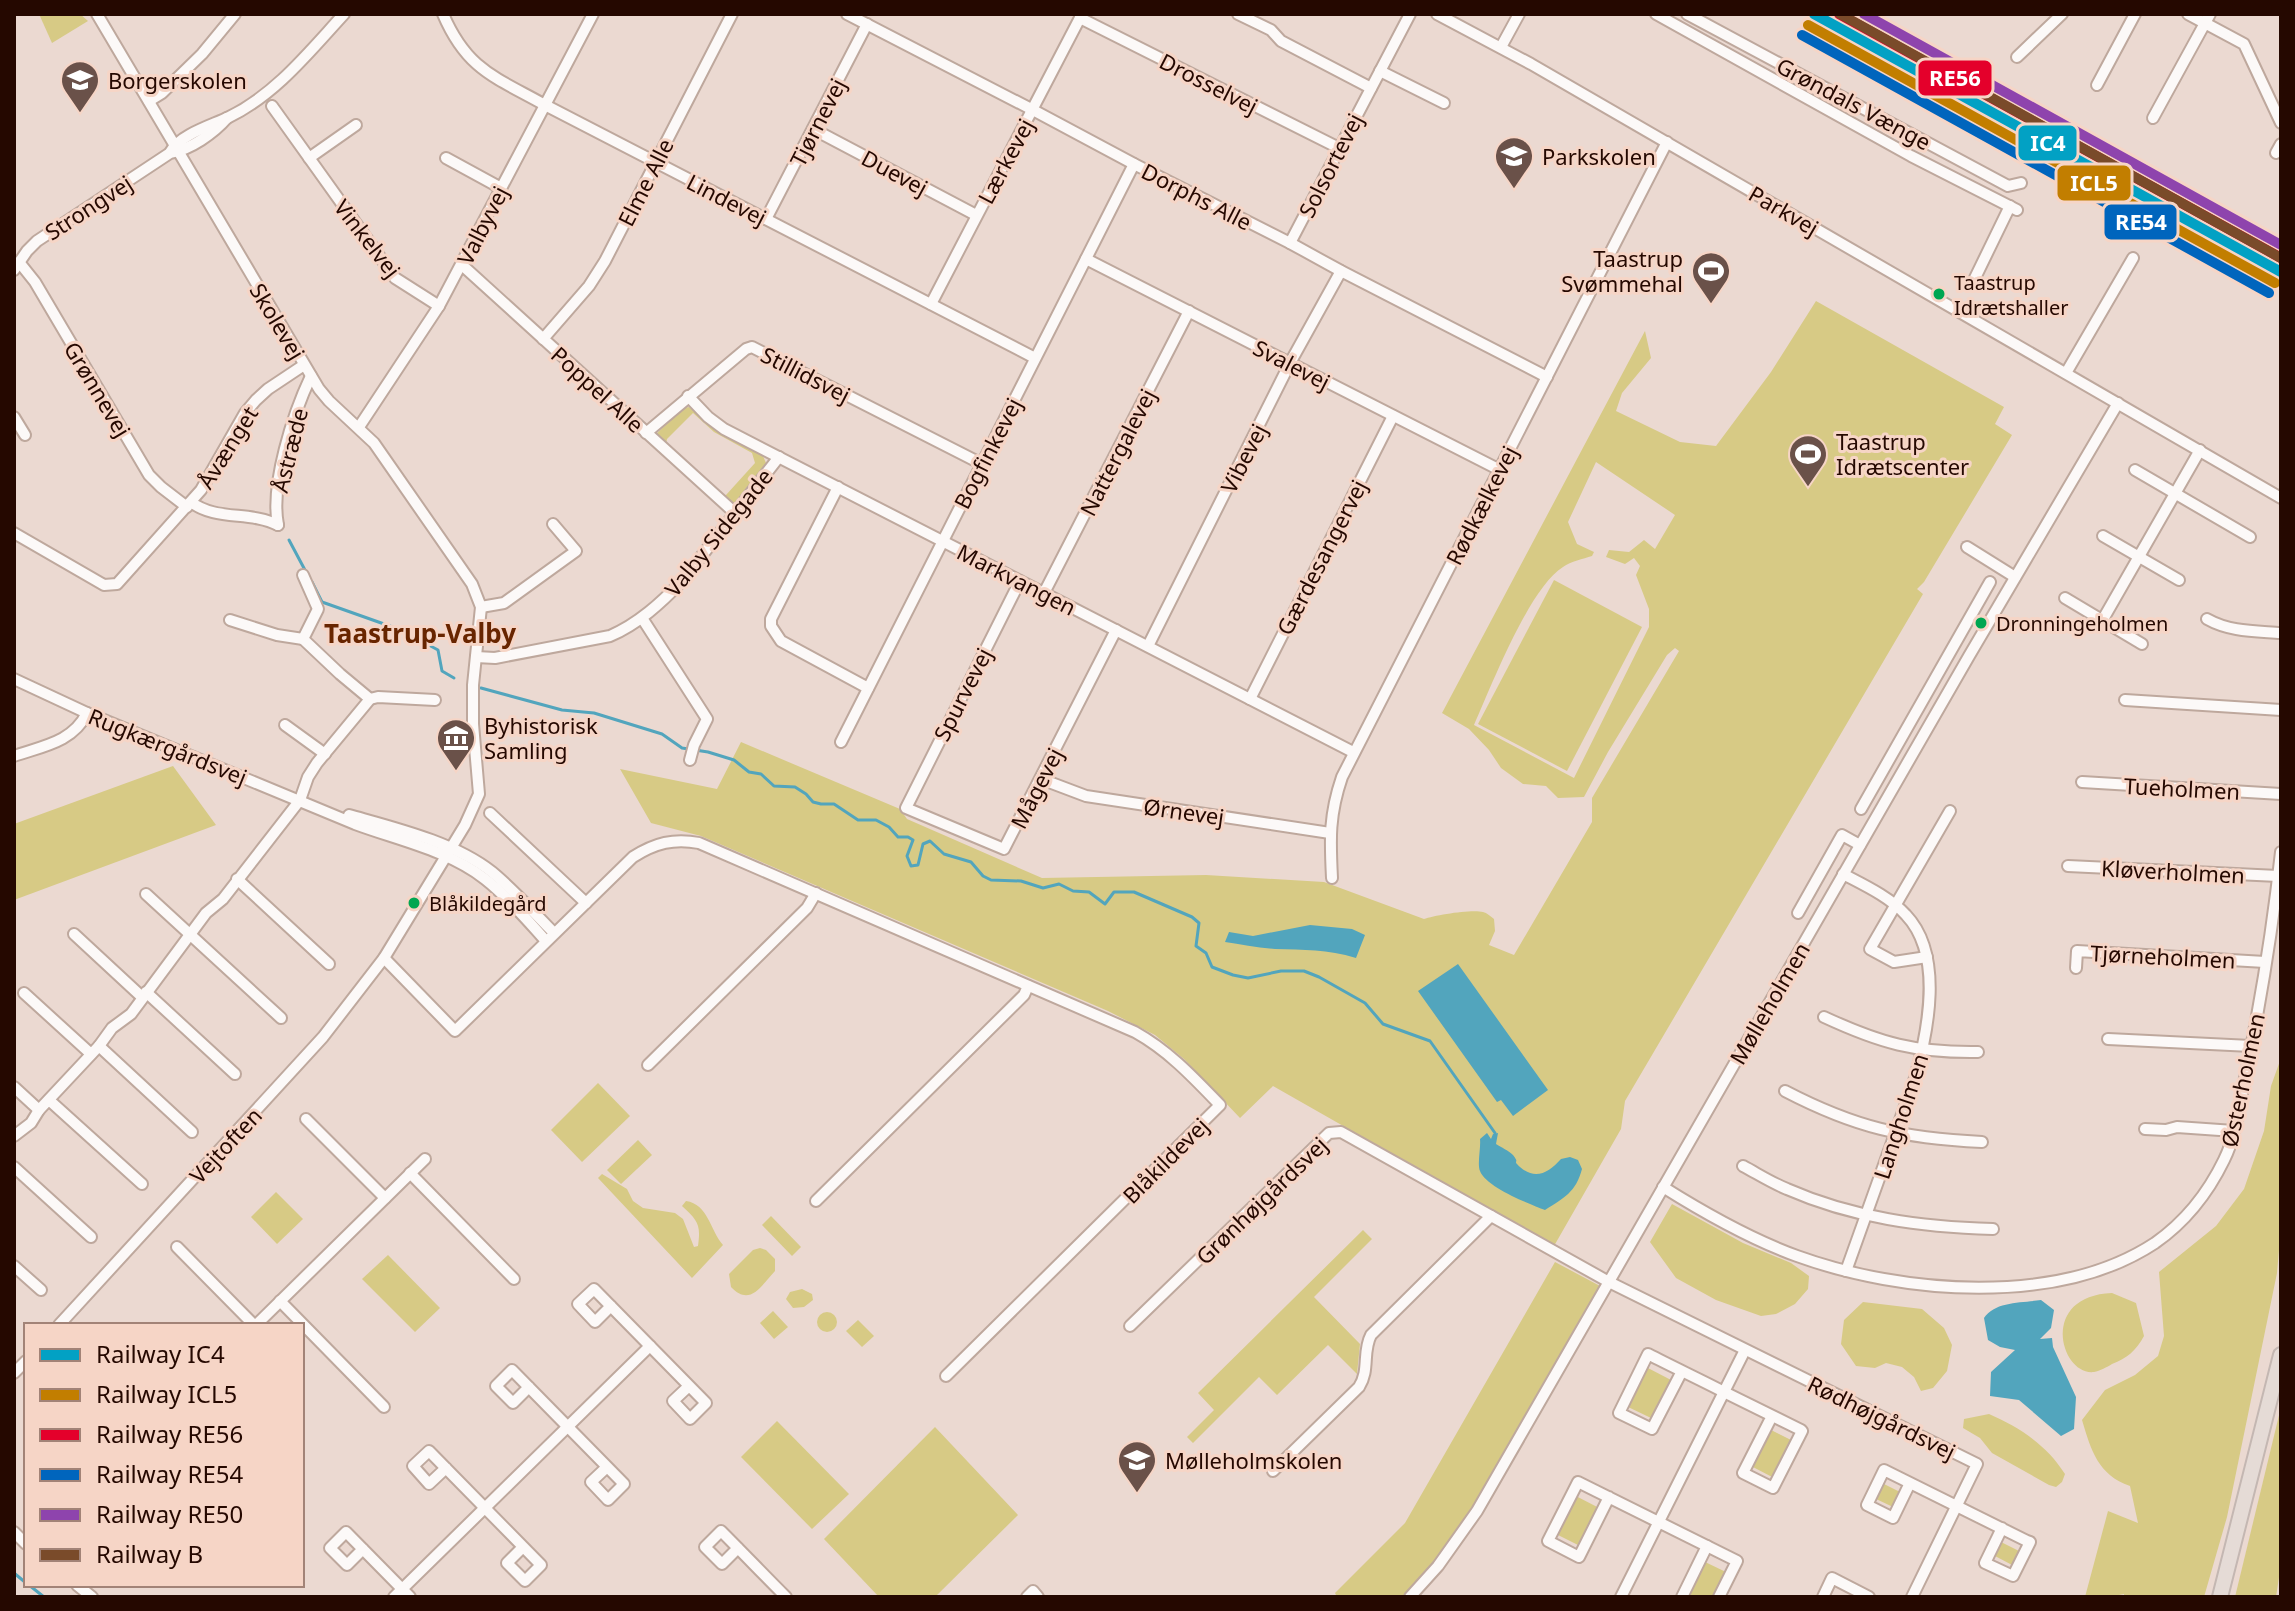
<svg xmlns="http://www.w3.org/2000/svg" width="2295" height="1611" viewBox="0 0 2295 1611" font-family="'Noto Sans',sans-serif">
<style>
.green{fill:#d7ca85;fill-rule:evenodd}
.water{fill:#52a5bd}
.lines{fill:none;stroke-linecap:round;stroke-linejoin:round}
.stream{stroke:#52a5bd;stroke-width:3}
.minor-casing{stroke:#bea89d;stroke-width:14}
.highway-casing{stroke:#c4b7b2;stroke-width:18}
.minor{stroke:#fcf9f8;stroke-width:10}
.highway{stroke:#e5dbd6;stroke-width:14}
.rail-1-casing{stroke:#f6d5c6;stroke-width:16}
.rail-2-casing{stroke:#f6d5c6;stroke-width:16}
.rail-3-casing{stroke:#f6d5c6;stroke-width:16}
.rail-4-casing{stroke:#f6d5c6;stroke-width:16}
.rail-5-casing{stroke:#f6d5c6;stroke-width:16}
.rail-6-casing{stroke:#f6d5c6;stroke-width:16}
.rail-1{stroke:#02a1c4;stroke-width:10}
.rail-2{stroke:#c27e00;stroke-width:10}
.rail-3{stroke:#e4002b;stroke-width:10}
.rail-4{stroke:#0065bd;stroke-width:10}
.rail-5{stroke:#8e44ad;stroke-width:10}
.rail-6{stroke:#7a4b2a;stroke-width:10}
.bus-dot{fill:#00a651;stroke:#f6d5c6;stroke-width:3}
.labels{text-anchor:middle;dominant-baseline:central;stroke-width:6;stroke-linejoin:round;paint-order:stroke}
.bus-label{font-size:20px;fill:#250800;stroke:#f6d5c6;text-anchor:start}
.poi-label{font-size:22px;fill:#250800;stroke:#f6d5c6;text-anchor:start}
.street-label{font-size:22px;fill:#250800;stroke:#f6d5c6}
.quarter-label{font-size:26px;font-weight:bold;fill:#682500;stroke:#f6d5c6}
.line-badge{stroke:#f6d5c6;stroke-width:3}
.badge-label{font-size:22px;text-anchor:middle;font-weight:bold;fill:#fff}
</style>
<rect width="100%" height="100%" fill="#ebd9d1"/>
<g class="green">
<path d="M39,14H80L88,21L52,43Z"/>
<path d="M1816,301L2004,407L1995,424L2012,435L1924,582L1917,589L1923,594L1625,1101L1621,1129L1554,1246L1273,1086L1240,1118L1184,1059L1155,1035L1108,1011L701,836L651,823L620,769L717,789L741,742L900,809L907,819L1042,878L1206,875L1324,882L1424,919C1435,915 1472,909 1483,912C1487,913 1490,916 1494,919L1495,931L1489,945L1514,955L1592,822V798L1679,651L1675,648L1667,655L1608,752L1584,797L1558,798L1546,786L1523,784L1501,768L1489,750L1469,729L1442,713L1645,331L1651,358L1622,393L1616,411L1680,442L1716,446L1771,372ZM1596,462L1675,515L1655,549L1644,540L1629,552L1609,550L1606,557L1625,564L1634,558L1640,566L1636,575L1649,609V627L1574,778L1474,725C1491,687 1529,588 1563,567C1571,561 1583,559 1592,556L1594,552L1577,544L1568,522Z"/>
<path d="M689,407L718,431L763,456L766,463L732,506L719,493L721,492L723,496L726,495L755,463L752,453L714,432L693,413L667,439L666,444L655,435L684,408Z"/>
<path d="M1554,580L1642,627L1567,771L1478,724Z"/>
<path d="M173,766L216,825L14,900V824Z"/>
<path d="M2281,1058V1227L2277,1273L2227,1517L2204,1597H2124V1594L2109,1597H2085L2108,1511L2138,1523L2130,1486C2098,1475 2091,1450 2082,1420L2105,1390L2135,1375L2158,1356L2164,1336L2159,1272L2216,1226L2244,1189L2264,1131L2271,1086Z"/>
<path d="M598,1083L630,1116L582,1162L551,1130Z"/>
<path d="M638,1140L652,1155L621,1184L607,1170Z"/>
<path d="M602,1174L627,1189L633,1201L643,1208L675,1213L683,1219L694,1247L698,1246C701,1224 698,1221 682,1206L686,1201C708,1204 710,1230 723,1245L692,1278L598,1178Z"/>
<path d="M276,1192L303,1219L277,1244L251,1217Z"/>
<path d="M1672,1204L1743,1243L1791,1263L1809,1276L1808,1289L1795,1304L1776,1314L1761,1316L1716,1300L1676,1278L1650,1242Z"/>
<path d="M771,1216L801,1247L792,1256L762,1225Z"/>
<path d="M1363,1230L1372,1239L1314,1297L1360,1344L1357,1374L1328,1345L1277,1395L1259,1377L1193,1443L1187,1437L1214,1410L1198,1393Z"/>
<path d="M760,1248L766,1250L775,1259V1271C761,1286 750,1307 731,1287L729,1274L753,1250Z"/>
<path d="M388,1255L440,1308L415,1332L362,1279Z"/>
<path d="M1555,1262L1600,1286L1474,1506L1447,1548L1404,1597H1337L1335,1593L1405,1523Z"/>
<path d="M802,1289L812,1294L813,1300L804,1307L793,1308L786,1299L790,1292Z"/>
<path d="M2112,1293L2136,1303L2144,1336C2136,1351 2127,1358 2112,1364C2107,1367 2100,1371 2094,1372C2061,1376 2038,1296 2112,1293Z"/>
<path d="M1863,1302L1922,1309L1944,1328L1952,1345L1947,1371L1933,1388L1921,1391L1914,1377L1902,1367L1886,1363L1875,1368L1856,1366L1841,1344L1844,1320Z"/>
<path d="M773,1311L788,1327L774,1339L760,1323Z"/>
<circle cx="827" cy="1322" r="10"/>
<path d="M858,1320L874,1336L862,1347L846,1331Z"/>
<path d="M1646,1367L1671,1380L1651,1418L1626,1406Z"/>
<path d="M2281,1407V1564L2276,1597H2235Z"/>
<path d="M1989,1414C2019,1427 2047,1445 2065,1474L2062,1482L2056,1487L2049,1485L1992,1453L1980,1438L1963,1428L1964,1419Z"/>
<path d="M777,1421L849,1494L812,1529L741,1457Z"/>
<path d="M935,1427L1018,1515L935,1597H879L824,1539Z"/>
<path d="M1769,1429L1793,1441L1774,1478L1751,1466Z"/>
<path d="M1882,1483L1900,1492L1893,1507L1874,1498Z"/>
<path d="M1572,1494L1603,1510L1584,1548L1552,1532Z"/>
<path d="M2001,1542L2021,1552L2014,1566L1995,1556Z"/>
<path d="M1703,1561L1728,1573L1716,1597H1688L1686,1596Z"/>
</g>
<g class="water">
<path d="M1310,925L1352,929L1365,935L1356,958C1327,949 1304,950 1275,949C1258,948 1241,944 1225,942L1229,932L1253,936Z"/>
<path d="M1458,964L1548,1090L1513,1116L1501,1100L1497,1102L1418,991Z"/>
<path d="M1487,1133L1491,1139L1493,1134L1498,1133L1496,1144C1501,1147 1509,1151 1513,1155C1521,1165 1511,1159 1520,1167C1536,1181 1549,1172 1561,1159L1570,1157L1578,1160L1582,1169C1576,1192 1564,1198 1545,1210C1529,1204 1486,1187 1480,1171C1477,1164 1481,1148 1480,1139Z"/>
<path d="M2041,1300L2054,1310L2051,1328L2040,1339L2052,1338L2053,1347L2076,1397L2074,1429L2061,1436L2019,1400L1990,1396L1991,1372L2015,1350L2000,1347L1988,1340L1984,1318C1995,1301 2022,1303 2041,1300Z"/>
</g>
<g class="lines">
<g class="stream">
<path d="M289,540L306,572"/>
<path d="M312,582L322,602L401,630L438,650L442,671L454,678"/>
<path d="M481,688L562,710L594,713L662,734L682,748L708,752L734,760L749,772L761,774L774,786L795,787L806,794L813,802L821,804H834L858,820H876L889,827L898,837H908L913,840L907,856L911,866L918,865L923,844L930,841L944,854L971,862L983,876L991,880L1021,881L1043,888L1059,884L1073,891L1089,892L1105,904L1114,892H1134L1192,917L1199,923L1196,946L1206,953L1212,967L1233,975L1248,978L1281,971H1304L1319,977L1365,1003L1383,1024L1430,1041L1495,1133"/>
<path d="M14,1573L26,1583"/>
<path d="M29,1585L44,1597"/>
</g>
<g class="minor-casing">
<g id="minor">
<path d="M443,14C467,70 495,77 545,105L1035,358"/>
<path d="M847,14L1033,110L1134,164L1290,243L1341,271L1547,377"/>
<path d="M1238,14L1271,30L1281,41L1371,88"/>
<path d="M1437,14L1531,64L2281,498"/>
<path d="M1656,14L1911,156L2017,210"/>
<path d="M1687,14L2008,186L2021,183"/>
<path d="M2188,14L2244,44L2281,123"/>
<path d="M1080,18L1339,148"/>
<path d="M1501,47L1519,14"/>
<path d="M2017,57L2062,14"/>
<path d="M1380,71L1444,103"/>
<path d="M2097,85L2135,14"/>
<path d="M149,101L162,93L202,54L235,14"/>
<path d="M272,106L395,278L439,306"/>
<path d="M2153,118L2210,14"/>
<path d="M813,129L976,215"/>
<path d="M171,151C181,134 213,125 229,117C276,94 309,52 344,14"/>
<path d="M2276,153L2281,144"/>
<path d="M309,158L356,125"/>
<path d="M446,158L501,188"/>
<path d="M766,219L867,24"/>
<path d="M1290,243L1410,14"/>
<path d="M1086,259L1498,469"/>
<path d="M19,262L35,282L149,475L161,487L187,507"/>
<path d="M462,265L735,513"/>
<path d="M14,270L27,251L37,241L170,153C190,150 214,133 227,118"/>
<path d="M1975,278L2010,206"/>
<path d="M931,304L1082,14"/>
<path d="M543,339L589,286L605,261L732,14"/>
<path d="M2066,373L2133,258"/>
<path d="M688,396L708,417L724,429L1353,752"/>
<path d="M14,417L25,435"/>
<path d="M359,427L439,306L593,14"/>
<path d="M646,433L746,349L752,347L982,464"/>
<path d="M2135,470L2250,537"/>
<path d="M838,487L771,619V626L781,641L868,688"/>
<path d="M191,502C215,521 251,511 278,525"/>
<path d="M278,525C270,484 293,414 311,376"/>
<path d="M14,533L104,585L117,584L201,490L245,413L256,400L268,389L304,365"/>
<path d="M2103,536L2179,580"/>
<path d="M1967,547L2015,577"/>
<path d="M303,575L318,609L303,639L340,674L370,699"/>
<path d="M1020,581L906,808L1004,849L1116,630"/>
<path d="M1044,593L1189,311"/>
<path d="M2065,598L2142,644"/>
<path d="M481,607L504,603L576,551L553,524"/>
<path d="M642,618L707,719L694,745L690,760"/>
<path d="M2207,619C2230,632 2255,631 2281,633"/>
<path d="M230,620L277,635L303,639"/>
<path d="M2102,621L2200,450"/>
<path d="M1148,646L1290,363L1341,271"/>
<path d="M476,657L495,658L610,636C638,624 661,603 682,581L779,457"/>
<path d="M14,679L87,713L355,824C398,840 448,850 485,879C507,896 527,920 546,941"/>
<path d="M1250,699L1393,416"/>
<path d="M2125,700L2281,710"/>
<path d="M285,725L325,754"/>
<path d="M841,742L1134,164"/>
<path d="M14,756C43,746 73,742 87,713"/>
<path d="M1041,779L1086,796L1330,833"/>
<path d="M2082,782L2281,794"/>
<path d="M1861,809L1990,582"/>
<path d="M490,813L586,903"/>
<path d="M349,815C395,828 454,842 492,872C514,890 534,913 554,933"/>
<path d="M2068,866L2278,876"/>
<path d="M1843,874C1864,885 1890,897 1906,915C1944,955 1928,1031 1915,1078L1846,1271"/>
<path d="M1332,878C1330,839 1329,815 1342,777L1667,142"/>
<path d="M237,879L329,964"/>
<path d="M146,894L281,1018"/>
<path d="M1798,913L1842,835L1860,845"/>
<path d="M74,934L142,997"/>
<path d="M1927,957L1894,962L1870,949L1950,811"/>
<path d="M384,958L455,1031L633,857C655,843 674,838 699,843L1135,1032C1169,1051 1193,1077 1220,1105L946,1376"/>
<path d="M2076,968L2077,951L2265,962"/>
<path d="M146,992L235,1074"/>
<path d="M24,993L91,1054"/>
<path d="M1824,1017C1880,1043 1915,1053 1978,1052"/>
<path d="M2108,1039L2251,1046"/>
<path d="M99,1046L192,1132"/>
<path d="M648,1065L807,908L816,893"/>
<path d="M14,1087L39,1110"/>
<path d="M1785,1091C1856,1128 1903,1138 1982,1142"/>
<path d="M49,1100L142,1184"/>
<path d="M306,1119L385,1198"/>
<path d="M2145,1129L2166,1130L2177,1127L2234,1131"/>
<path d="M14,1136L31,1123L39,1110L99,1046L112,1028L131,1014L206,913L223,899L300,800L308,777L317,763L370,699L378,697L435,700"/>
<path d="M1743,1166C1758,1174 1772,1183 1787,1189C1853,1218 1922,1227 1993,1229"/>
<path d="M14,1167L91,1237"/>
<path d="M410,1173L514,1279"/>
<path d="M1663,1187C1706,1214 1750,1239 1797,1256C1902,1294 2058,1307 2155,1243C2185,1222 2208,1193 2224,1160C2237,1134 2240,1101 2246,1073C2261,1000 2273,925 2281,852"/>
<path d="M816,1201L1024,995L1028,986"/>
<path d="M177,1247L254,1325"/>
<path d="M14,1266L41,1290"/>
<path d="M280,1301L384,1407"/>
<path d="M611,1306L595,1322L578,1304L594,1289L706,1403L690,1419L673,1401L689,1386"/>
<path d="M59,1325L323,1037L384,958L465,825L479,794L473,724V685L481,607L472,584L374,443L329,401L319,389L97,14"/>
<path d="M256,1325L425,1159"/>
<path d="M1130,1326L1329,1133L1341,1132L1609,1282L1977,1464L1912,1597"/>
<path d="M1682,1371L1652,1429L1619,1413L1648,1354C1673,1367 1699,1379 1724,1392L1801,1430L1802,1431L1773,1488L1743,1473L1772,1416"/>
<path d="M14,1373L26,1361"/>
<path d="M529,1387L513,1403L496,1386L512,1370L624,1484L608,1500L591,1482L607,1467"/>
<path d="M446,1468L429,1484L413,1466L429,1451L541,1565L525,1581L507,1563L523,1547"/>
<path d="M1273,1471L1359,1387C1370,1370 1362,1352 1371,1335L1491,1216"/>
<path d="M1910,1483L1893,1518L1867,1505L1884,1470C1932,1494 1979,1517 2027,1541L2030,1542L2013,1576L1985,1563L2002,1528"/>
<path d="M1609,1497L1579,1557L1548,1541L1578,1482L1737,1561L1719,1597"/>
<path d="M14,1532L26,1544"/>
<path d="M738,1548L722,1564L705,1547L721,1531C743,1553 764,1575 786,1597"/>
<path d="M363,1549L347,1565L330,1548L346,1532L410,1597"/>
<path d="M77,1585L92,1597"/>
<path d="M394,1597L650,1346"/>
<path d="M1027,1597L1033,1591L1038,1597"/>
<path d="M1410,1597L1438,1566L1477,1511L1969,656L2118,403"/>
<path d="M1621,1597L1745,1350"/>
<path d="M1682,1597L1707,1546"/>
<path d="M1823,1597L1832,1578L1869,1597"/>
</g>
</g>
<g class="highway-casing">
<path id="highway" d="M2220,1597L2281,1355"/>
</g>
<use href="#minor" class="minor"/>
<use href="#highway" class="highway"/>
<g class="rail-1-casing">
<path id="rail-1" d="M1814,14L2281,272"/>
</g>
<g class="rail-2-casing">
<path id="rail-2" d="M1808,25L2275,283"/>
</g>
<g class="rail-3-casing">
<path id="rail-3" d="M1839,14L2281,258"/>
</g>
<g class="rail-4-casing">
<path id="rail-4" d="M1802,35L2269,293"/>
</g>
<g class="rail-5-casing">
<path id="rail-5" d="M1864,14L2281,245"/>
</g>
<g class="rail-6-casing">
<path id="rail-6" d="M1840,14L2281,258"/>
</g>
<use href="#rail-1" class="rail-1"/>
<use href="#rail-2" class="rail-2"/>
<use href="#rail-3" class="rail-3"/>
<use href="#rail-4" class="rail-4"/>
<use href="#rail-5" class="rail-5"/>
<use href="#rail-6" class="rail-6"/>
</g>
<defs>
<g id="school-pin" transform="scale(2)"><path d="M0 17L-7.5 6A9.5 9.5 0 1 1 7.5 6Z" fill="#6a5149" stroke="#f6d5c6"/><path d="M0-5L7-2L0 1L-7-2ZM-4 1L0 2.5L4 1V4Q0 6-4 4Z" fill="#fff"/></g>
<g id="stadium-pin" transform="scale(2)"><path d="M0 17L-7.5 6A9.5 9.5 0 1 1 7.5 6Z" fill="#6a5149" stroke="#f6d5c6"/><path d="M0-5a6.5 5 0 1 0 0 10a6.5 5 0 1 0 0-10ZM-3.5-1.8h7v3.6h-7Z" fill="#fff"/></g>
<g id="museum-pin" transform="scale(2)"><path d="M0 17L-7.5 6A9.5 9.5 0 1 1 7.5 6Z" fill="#6a5149" stroke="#f6d5c6"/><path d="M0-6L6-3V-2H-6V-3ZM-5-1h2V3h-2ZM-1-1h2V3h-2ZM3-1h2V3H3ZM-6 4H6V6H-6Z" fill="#fff"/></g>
</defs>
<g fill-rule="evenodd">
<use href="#school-pin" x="80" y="80"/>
<use href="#school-pin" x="1514" y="156"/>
<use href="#stadium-pin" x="1711" y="271"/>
<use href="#stadium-pin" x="1808" y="454"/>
<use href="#museum-pin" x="456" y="738"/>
<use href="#school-pin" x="1137" y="1460"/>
</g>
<g class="bus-dot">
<circle cx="1939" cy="294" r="7"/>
<circle cx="1981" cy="623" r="7"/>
<circle cx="414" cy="903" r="7"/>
</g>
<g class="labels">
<g class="bus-label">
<text x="1954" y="282">Taastrup<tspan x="1954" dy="25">Idrætshaller</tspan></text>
<text x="1996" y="623">Dronningeholmen</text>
<text x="429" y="903">Blåkildegård</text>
</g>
<g class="poi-label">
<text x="108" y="80">Borgerskolen</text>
<text x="1542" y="156">Parkskolen</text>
<text x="1683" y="258" text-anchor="end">Taastrup<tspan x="1683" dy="25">Svømmehal</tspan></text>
<text x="1836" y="441">Taastrup<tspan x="1836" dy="25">Idrætscenter</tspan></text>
<text x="484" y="725">Byhistorisk<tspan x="484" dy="25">Samling</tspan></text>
<text x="1165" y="1460">Mølleholmskolen</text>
</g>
<g class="street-label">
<text transform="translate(1209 83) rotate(27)">Drosselvej</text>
<text transform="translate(1854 103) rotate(28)">Grøndals Vænge</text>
<text transform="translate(817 122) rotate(-63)">Tjørnevej</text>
<text transform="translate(1005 161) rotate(-62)">Lærkevej</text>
<text transform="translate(1330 165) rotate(-63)">Solsortevej</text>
<text transform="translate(895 172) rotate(28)">Duevej</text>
<text transform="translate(645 182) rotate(-63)">Elme Alle</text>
<text transform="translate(1197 196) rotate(27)">Dorphs Alle</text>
<text transform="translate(727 199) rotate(27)">Lindevej</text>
<text transform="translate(88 207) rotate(-33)">Strongvej</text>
<text transform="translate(1784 210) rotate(30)">Parkvej</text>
<text transform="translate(482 225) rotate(-63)">Valbyvej</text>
<text transform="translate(368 238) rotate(52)">Vinkelvej</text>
<text transform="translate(278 321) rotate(59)">Skolevej</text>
<text transform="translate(1292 364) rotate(27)">Svalevej</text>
<text transform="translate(806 374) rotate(27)">Stillidsvej</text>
<text transform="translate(98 389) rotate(59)">Grønnevej</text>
<text transform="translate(598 389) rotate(42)">Poppel Alle</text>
<text transform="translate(227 447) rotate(-58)">Åvænget</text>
<text transform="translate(289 450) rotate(-76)">Åstræde</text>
<text transform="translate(1117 452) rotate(-63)">Nattergalevej</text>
<text transform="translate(987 453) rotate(-63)">Bogfinkevej</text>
<text transform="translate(1243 458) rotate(-63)">Vibevej</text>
<text transform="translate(1481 505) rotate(-63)">Rødkælkevej</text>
<text transform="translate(718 532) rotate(-51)">Valby Sidegade</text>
<text transform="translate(1321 557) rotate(-63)">Gærdesangervej</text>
<text transform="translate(1017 579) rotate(27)">Markvangen</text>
<text transform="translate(962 694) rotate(-63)">Spurvevej</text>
<text transform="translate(168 746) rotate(22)">Rugkærgårdsvej</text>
<text transform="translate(1036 788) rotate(-63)">Mågevej</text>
<text transform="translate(2182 788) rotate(3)">Tueholmen</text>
<text transform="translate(1184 811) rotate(8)">Ørnevej</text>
<text transform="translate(2173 871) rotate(3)">Kløverholmen</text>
<text transform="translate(2163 956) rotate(3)">Tjørneholmen</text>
<text transform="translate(1769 1003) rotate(-60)">Mølleholmen</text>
<text transform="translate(2242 1080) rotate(-78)">Østerholmen</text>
<text transform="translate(1900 1116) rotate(-72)">Langholmen</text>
<text transform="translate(225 1145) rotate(-47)">Vejtoften</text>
<text transform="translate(1165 1160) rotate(-45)">Blåkildevej</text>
<text transform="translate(1261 1200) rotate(-44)">Grønhøjgårdsvej</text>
<text transform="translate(1882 1417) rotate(26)">Rødhøjgårdsvej</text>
</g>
<g class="quarter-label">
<text x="420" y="633">Taastrup-Valby</text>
</g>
</g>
<g class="line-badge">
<rect x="1917" y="59" width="76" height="38" rx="8" fill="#e4002b"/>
<rect x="2017" y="124" width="61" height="38" rx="8" fill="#02a1c4"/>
<rect x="2056" y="164" width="76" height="38" rx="8" fill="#c27e00"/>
<rect x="2103" y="203" width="75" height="38" rx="8" fill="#0065bd"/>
</g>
<g class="badge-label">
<text x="1955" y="86">RE56</text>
<text x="2048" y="151">IC4</text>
<text x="2094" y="191">ICL5</text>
<text x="2141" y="230">RE54</text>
</g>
<rect width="2295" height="1611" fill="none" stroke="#250800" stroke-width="32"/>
<rect x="24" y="1323" width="280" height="264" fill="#f6d5c6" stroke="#a28377" stroke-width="2"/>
<rect x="40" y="1349" width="40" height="12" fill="#02a1c4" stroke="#a28377" stroke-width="2"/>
<text x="96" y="1363" font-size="24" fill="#250800">Railway IC4</text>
<rect x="40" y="1389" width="40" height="12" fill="#c27e00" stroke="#a28377" stroke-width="2"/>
<text x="96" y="1403" font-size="24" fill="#250800">Railway ICL5</text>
<rect x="40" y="1429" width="40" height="12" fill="#e4002b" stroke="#a28377" stroke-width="2"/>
<text x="96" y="1443" font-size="24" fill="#250800">Railway RE56</text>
<rect x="40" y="1469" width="40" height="12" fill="#0065bd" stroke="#a28377" stroke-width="2"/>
<text x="96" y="1483" font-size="24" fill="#250800">Railway RE54</text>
<rect x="40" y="1509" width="40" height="12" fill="#8e44ad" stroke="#a28377" stroke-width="2"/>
<text x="96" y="1523" font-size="24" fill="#250800">Railway RE50</text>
<rect x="40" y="1549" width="40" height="12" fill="#7a4b2a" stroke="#a28377" stroke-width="2"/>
<text x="96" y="1563" font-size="24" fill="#250800">Railway B</text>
</svg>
